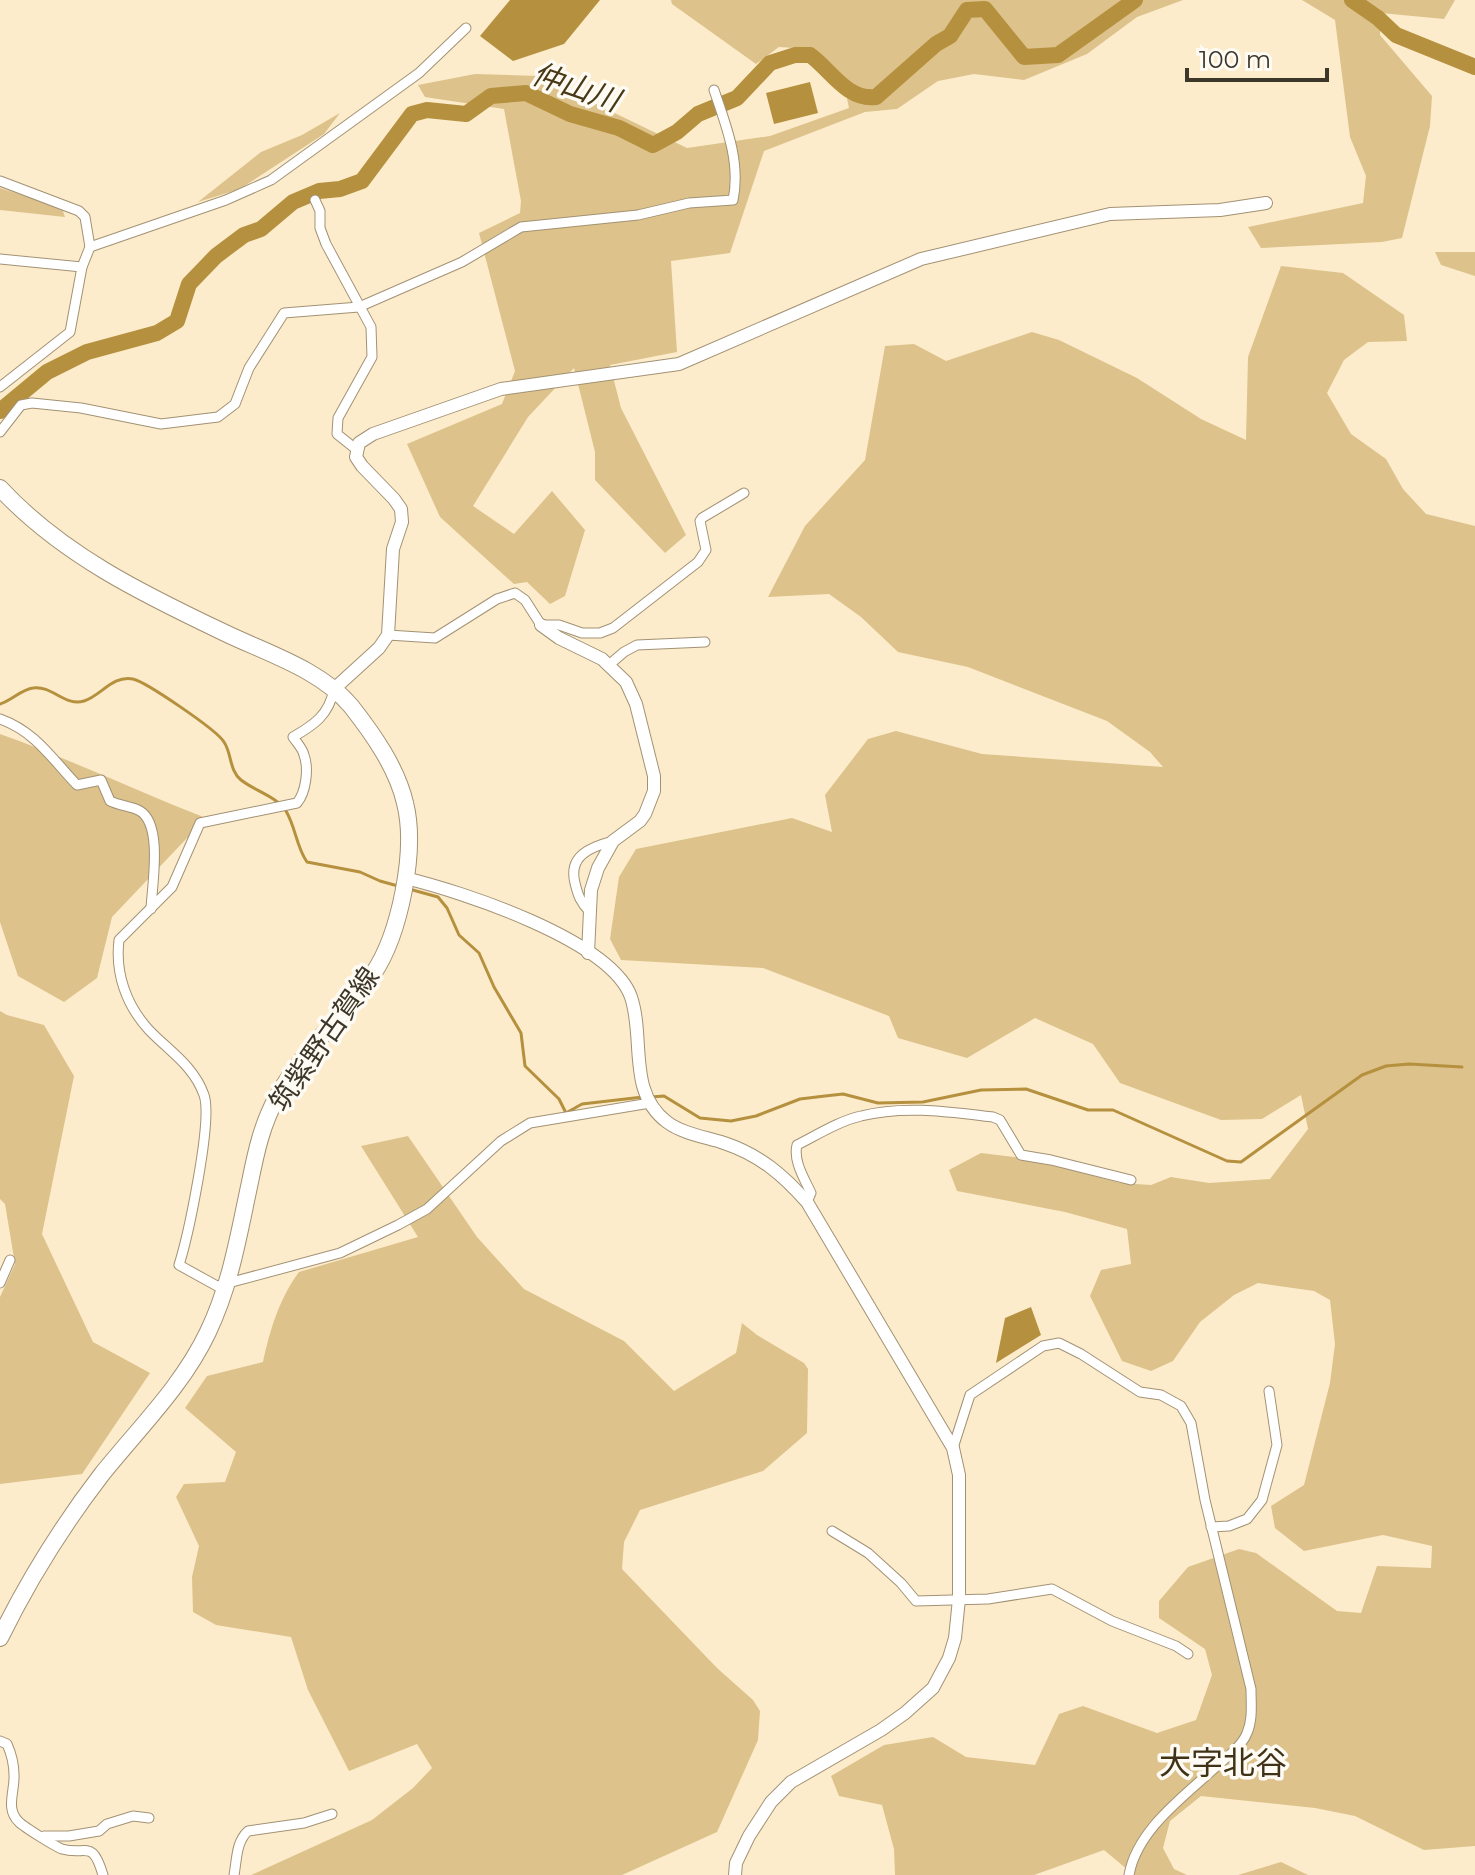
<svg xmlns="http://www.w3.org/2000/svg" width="1475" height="1875" viewBox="0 0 1475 1875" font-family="Montserrat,'Noto Sans JP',sans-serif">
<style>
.green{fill:#ddc28b}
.water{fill:#b5903e}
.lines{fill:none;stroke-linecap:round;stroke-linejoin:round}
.stream{stroke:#b5903e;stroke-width:3}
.river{stroke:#b5903e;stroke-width:16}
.minor-casing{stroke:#a29274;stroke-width:11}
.tertiary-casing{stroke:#a29274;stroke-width:14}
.primary-casing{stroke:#a29274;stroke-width:18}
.minor{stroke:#fff;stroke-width:9}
.tertiary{stroke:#fff;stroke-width:12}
.primary{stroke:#fff;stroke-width:16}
.labels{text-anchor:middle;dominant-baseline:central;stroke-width:7;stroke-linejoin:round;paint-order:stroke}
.street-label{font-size:28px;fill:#3d372a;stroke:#fefbf4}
.water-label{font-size:30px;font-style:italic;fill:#493815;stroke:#fefbf4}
.quarter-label{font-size:32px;fill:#403216;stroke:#fefbf4}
</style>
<rect width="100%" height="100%" fill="#fdeccb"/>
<g class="green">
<path d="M671,0H1183L1137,17L1087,54L1024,80L974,74L938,81L897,109L865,112L764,151L730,253L671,261L677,352L610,365L621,408L686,535L665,553L595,480V452L574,368L528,417L473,506L514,534L552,491L585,530L565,596L550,604L527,582L514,584L440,517L407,444L502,404L515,371L479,233L520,213L521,201L504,109L425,97L418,85L475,74L538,76L687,148L770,136L849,108L844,84L809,49L779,47L756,64L672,4Z"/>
<path d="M1302,0H1455L1444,19L1381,13L1380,35L1432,96L1430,126L1402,238L1382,242L1261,248L1248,227L1363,203L1366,176L1350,137L1335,20Z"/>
<path d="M340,113L324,134L240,189L198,202L261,152L302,135Z"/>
<path d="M0,188L62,208L65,217L0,210Z"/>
<path d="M1435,252H1475V276L1441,265Z"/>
<path d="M1281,266L1343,273L1404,315L1407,341L1368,342L1344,360L1327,393L1351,434L1386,459L1403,489L1426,514L1475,526V1846L1424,1850L1355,1816L1315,1808L1201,1796L1170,1821L1163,1848L1174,1869L1187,1875H1134L1104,1850L1034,1875H895L894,1849L882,1805L839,1796L831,1776L884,1745L933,1737L966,1757L1035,1765L1059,1714L1083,1706L1157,1733L1196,1720L1212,1675L1205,1649L1159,1618V1601L1188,1567L1239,1549L1256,1553L1337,1611L1361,1613L1377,1566L1431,1568L1432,1546L1383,1535L1304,1551L1275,1528L1271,1506L1304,1485L1330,1383L1335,1344L1330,1300L1314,1291L1258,1283L1234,1295L1200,1322L1173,1361L1151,1371L1122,1361L1090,1296L1101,1270L1131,1264L1127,1229L1065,1212L957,1191L949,1170L981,1153L1031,1159L1120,1183L1151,1185L1171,1177L1209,1183L1270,1179L1308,1129L1301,1095L1262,1119L1221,1120L1120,1083L1093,1044L1035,1018L967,1058L898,1038L889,1016L763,968L621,960L610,939L619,877L636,849L792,818L832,832L825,795L868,739L896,731L982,754L1163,767L1150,752L1107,721L968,667L898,652L861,617L829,594L768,597L805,526L865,460L885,346L914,344L946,361L1032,332L1059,340L1137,378L1201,419L1246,440L1248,357Z"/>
<path d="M0,734C70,759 136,791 206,818L112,917L97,978L64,1002L18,976L0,922Z"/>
<path d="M0,1011L7,1015L44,1025L74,1076L42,1234L93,1342L150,1373L82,1474L0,1484V1297L15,1264L5,1204L0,1199Z"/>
<path d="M408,1136L477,1237L524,1289L624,1341L674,1391L736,1353L742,1323L757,1335L804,1363L808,1369L807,1433L763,1471L640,1510L624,1542L622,1569L717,1668L753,1700L760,1711L758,1740L717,1832L622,1875H251L372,1820L413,1788L432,1768L417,1744L349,1771L308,1690L291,1637L216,1625L193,1612L192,1577L199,1546L176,1497L184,1484L225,1482L236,1452L185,1408L207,1376L263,1362C270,1330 279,1299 299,1272L418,1237L361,1146Z"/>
<path d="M1281,1862L1308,1875H1238Z"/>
</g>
<g class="water">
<path d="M510,0H600L564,44L513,61L480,36Z"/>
<path d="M810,82L818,113L774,124L766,93Z"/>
<path d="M1031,1307L1041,1335L996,1363L1005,1318Z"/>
</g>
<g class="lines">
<g class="stream">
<path d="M0,704C11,701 22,689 33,688C52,685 65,707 84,701C101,696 112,675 133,679C146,682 217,730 224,742C232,754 229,770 241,780C255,791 276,796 286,811C296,828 296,846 307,862L360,872L380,881L398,886"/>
<path d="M409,889L438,897L447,908L459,935L479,953L494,987L521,1033L525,1066L559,1099L566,1113L582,1104L643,1097"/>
<path d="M651,1097L664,1096L700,1118L731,1121L756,1116L800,1099L825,1096L843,1094L878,1103L923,1102L981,1090L1026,1089L1088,1110H1113L1227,1161L1241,1162L1362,1075L1386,1066L1409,1064L1462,1067"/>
</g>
<g class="river">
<path d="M1352,0L1378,18L1396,35L1475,67"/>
<path d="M0,411L47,372L87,352L157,333L177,321L189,284L216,256L244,235L261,229L293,202L319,191L340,189L362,181L412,114L427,110L466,114L491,96L526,93L570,114L619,128L653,145L677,132L698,114L737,98L770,63L795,55H810C830,69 847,101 876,97L936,44L950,36L967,10L985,9L1024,57L1058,55L1135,0"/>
</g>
<g class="minor-casing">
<g id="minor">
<path d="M0,181L79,211L85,217L90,247L82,267L70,332L0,387"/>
<path d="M315,200L320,211V228L326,244L371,327L372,357L338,418L337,434L357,450"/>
<path d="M90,247L226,200L271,180L419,73L466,28"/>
<path d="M0,259L82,267"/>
<path d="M0,432L21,405L32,403L81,408L161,424L218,417L235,404L249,368L284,313L359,307L462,262L521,227L638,215L689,203L733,200C741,163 726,125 714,90"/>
<path d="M388,635L435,638L497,599L515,593L525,600L541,625H559L582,633H600L613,628L698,562L706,550L700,521L702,518L744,493"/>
<path d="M610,664L624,652L637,645L705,642"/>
<path d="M334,689C329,715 314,725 293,737C297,743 303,749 304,755C309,769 306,792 297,803L200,823L172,887L119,940C115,973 126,1005 149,1030C169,1051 194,1066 204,1095C213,1120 188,1236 179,1265L217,1286L340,1253L398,1225L427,1209L501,1141L530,1123L650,1103"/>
<path d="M0,719C36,732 52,759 77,785L101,780L110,801C120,806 132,806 140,811C163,825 152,885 151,909"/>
<path d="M590,912C581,903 578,896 575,883C568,856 590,847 613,841"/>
<path d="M807,1202L811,1193C804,1178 793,1161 797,1145C817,1135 839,1121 861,1116C904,1105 950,1112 993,1117L1000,1120L1021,1155L1051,1160L1131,1180"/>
<path d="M0,1283L10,1260"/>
<path d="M953,1448L970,1395L1043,1346L1059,1343L1081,1354L1140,1392L1161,1395L1181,1406L1191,1423L1205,1500L1251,1689C1251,1704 1253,1719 1247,1733C1242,1746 1228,1756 1218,1765C1186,1795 1137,1829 1129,1875"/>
<path d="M1211,1527L1229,1526L1247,1519L1262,1500L1277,1445L1269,1391"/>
<path d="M832,1531L868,1553L901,1583L916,1601L988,1599L1052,1589L1112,1621L1176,1646L1188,1654"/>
<path d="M0,1741L7,1744C11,1753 14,1765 14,1775C15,1791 5,1809 19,1822C24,1827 56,1847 62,1849C86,1856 92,1838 103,1875"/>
<path d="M44,1836H69L99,1831L107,1824L133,1816L149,1818"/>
<path d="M234,1875C237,1859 236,1842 248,1831L304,1823L332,1814"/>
</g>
</g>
<g class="tertiary-casing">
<g id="tertiary">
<path d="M541,625L559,638L602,659L626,682L636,704L654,776V791L645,814L640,821L613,841L598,868L591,890L588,953"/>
<path d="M334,689L379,648L388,635L393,549L402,522L401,509L394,499L362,466L356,457L359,443L373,434L501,389L679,364L921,259L1110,214L1220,210L1266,203"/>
<path d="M405,878C460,891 611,940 631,997C645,1039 627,1092 667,1122C683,1134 706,1137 724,1143C760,1155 783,1175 807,1202L953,1448L959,1475V1599L955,1638L949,1658L933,1688L905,1713L881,1730L791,1782L771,1802L749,1836L736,1863L735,1875"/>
</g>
</g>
<g class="primary-casing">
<path id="primary" d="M0,488C61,554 143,594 223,632C266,653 320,669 351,706C373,734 397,768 405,803C417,850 400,934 373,974C344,1017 302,1051 277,1097C262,1124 256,1152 250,1182C239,1233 231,1284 208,1332C183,1385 139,1428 102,1474C62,1526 29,1579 0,1638"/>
</g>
<use href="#minor" class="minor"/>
<use href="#tertiary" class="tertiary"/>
<use href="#primary" class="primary"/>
</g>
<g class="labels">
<g class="street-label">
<text transform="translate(324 1039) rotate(-55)">筑紫野古賀線</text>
</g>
<g class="water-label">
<text transform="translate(576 87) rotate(19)">仲山川</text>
</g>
<g class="quarter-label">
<text x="1223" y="1762">大字北谷</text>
</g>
</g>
<path d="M1187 68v12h140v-12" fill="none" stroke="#3d372a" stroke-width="4"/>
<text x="1199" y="68" font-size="24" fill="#3d372a" stroke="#fefbf4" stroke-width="6" paint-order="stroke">100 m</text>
</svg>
